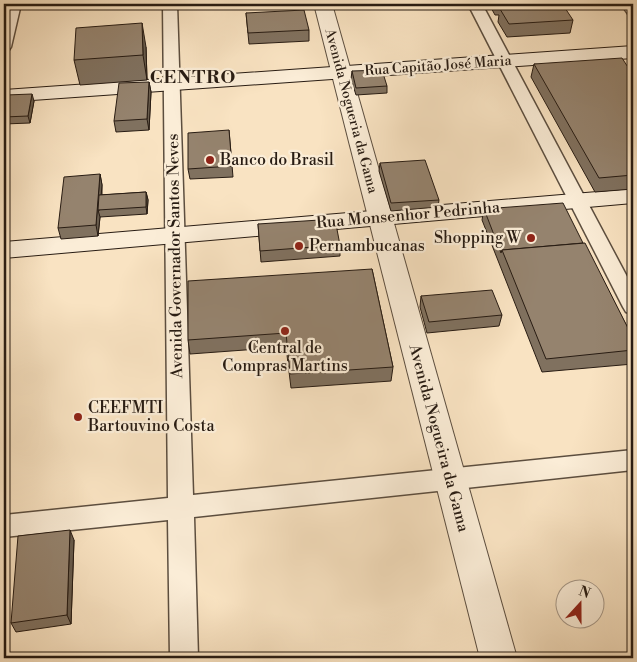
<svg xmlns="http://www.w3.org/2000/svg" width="637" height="662" viewBox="0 0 637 662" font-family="'Libre Bodoni',serif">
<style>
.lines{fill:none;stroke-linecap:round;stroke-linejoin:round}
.minor-casing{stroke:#5c4e3f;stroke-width:3}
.tertiary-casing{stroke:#5c4e3f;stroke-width:2}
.secondary-casing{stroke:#281c13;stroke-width:2}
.minor{fill:#fbedd7;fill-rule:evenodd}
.tertiary{fill:#fbedd7;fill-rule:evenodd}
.secondary{fill:#fbedd7;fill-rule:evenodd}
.wall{fill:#80715f;stroke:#281c13}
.shaded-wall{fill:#685c4d;stroke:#281c13}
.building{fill:#95836e;stroke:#281c13}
.poi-dot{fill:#8f2418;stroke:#fbedd7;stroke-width:2}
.labels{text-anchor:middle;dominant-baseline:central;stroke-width:4.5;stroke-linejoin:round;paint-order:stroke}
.far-street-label{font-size:14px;fill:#281c13;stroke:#fbedd7}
.poi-label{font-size:16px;fill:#281c13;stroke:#fbedd7;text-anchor:start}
.street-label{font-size:16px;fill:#281c13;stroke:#fbedd7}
.far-district-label{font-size:18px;font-weight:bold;letter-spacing:1px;fill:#281c13;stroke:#fbedd7}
</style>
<rect width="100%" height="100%" fill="#f9e3c2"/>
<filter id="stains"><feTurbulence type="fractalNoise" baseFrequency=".004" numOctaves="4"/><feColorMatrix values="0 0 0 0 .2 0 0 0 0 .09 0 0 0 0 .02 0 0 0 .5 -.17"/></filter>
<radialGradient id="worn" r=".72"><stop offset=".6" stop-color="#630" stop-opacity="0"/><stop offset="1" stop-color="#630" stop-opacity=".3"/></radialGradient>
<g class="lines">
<g class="minor-casing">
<g id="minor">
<path d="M7,4H21L11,47L9,50L4,51V18Z"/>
<path d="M163,4H177L193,495L633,450V470L194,517L198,658H170L168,520L4,537V515L168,498Z"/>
<path d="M468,4H482L633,288V314L626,312L623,307Z"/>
<path d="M621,4H633V15L628,14Z"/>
</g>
</g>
<g class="tertiary-casing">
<path id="tertiary" d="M314,4H332L517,658H480Z"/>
</g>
<g class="secondary-casing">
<g id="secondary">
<path d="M633,46V58L4,102V90Z"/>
<path d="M633,189V203L4,258V242Z"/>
</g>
</g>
<use href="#minor" class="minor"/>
<use href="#tertiary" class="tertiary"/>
<use href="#secondary" class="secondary"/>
</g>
<g class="wall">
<path d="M489,4H557V5L573,20L570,33L507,37L498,22L499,15H495Z"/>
<path d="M246,13L309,30V41L249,44Z"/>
<path d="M146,47L147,80L80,85L74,60Z"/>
<path d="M534,64L633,75V189L595,192L531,77Z"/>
<path d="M352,71L387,86V93L356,95L351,79Z"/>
<path d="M149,82L151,92L149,130L116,132L114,121Z"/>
<path d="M34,101L30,123L4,124V103Z"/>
<path d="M229,130L233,177L190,179L188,169Z"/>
<path d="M380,163L439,200L438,207L391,211L379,171Z"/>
<path d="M100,174L102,185V195L146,192L148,200L147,214L100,217L98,236L61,239L58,228Z"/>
<path d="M484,209L583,243L633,338V364L542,372L482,220Z"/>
<path d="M258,224L340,245V256L261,262Z"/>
<path d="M372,269L393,367L391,381L291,388L286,347L190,354L188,340Z"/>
<path d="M421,296L502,315L499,326L427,333L420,307Z"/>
<path d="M74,540L71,624L16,632L11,623Z"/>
</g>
<g class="shaded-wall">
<path d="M142,23L146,47L147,80L143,55Z"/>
<path d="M149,82L151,92L149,130L147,119Z"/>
<path d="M32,94L34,101L30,123L28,116Z"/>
<path d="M100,174L102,185L100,210H98L100,217L98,236L96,225Z"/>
<path d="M146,192L148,200L147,214L146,207Z"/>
<path d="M4,250L8,261L4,283Z"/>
<path d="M70,530L74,540L71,624L67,615Z"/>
</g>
<g class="building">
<path d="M496,4H512L497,5Z"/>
<path d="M563,5L573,20L509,24L500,9Z"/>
<path d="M304,10L309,30L248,33L246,13Z"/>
<path d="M142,23L143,55L74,60L76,28Z"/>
<path d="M622,58L633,75V175L599,178L534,64Z"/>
<path d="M382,70L387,86L356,88L352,71Z"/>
<path d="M149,82L147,119L114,121L119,83Z"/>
<path d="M32,94L28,116L4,117V103L6,95Z"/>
<path d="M229,130L232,166L188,169V133Z"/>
<path d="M425,160L439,200L391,203L380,163Z"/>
<path d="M100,174L96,225L58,228L64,177Z"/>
<path d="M146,192V207L98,210L99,195Z"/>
<path d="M563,203L583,243L502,250L501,253L484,209Z"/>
<path d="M335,219L340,245L260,251L258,224Z"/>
<path d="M585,243L633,338V350L546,359L502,250Z"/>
<path d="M372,269L393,367L290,374L286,333L188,340V281Z"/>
<path d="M492,290L502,315L429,322L421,296Z"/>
<path d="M70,530L67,615L11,623L18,536Z"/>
</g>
<g class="poi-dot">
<circle cx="210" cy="160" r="5"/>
<circle cx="531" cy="238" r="5"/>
<circle cx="299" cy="246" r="5"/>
<circle cx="285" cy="331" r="5"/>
<circle cx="78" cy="417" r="5"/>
</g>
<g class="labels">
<g class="far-street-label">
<text transform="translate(438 66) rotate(-4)">Rua Capitão José Maria</text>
<text transform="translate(351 111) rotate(75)">Avenida Nogueria da Gama</text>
</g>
<g class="poi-label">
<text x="220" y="160">Banco do Brasil</text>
<text x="521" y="238" text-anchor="end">Shopping W</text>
<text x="309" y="246">Pernambucanas</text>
<text x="285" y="348" text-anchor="middle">Central de<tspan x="285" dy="18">Compras Martins</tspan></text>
<text x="88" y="408">CEEFMTI<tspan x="88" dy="18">Bartouvino Costa</tspan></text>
</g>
<g class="street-label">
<text transform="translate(408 215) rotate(-5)">Rua Monsenhor Pedrinha</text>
<text transform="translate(175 256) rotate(-91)">Avenida Governador Santos Neves</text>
<text transform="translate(439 438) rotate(75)">Avenida Nogueira da Gama</text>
</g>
<g class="far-district-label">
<text x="193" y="77">CENTRO</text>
</g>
</g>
<rect width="637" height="662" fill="none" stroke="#f9e3c2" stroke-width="20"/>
<rect x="5" y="5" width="627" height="652" fill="none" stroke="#281c13" stroke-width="2.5"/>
<rect x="10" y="10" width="617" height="642" fill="none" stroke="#281c13"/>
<g transform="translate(580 604) rotate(21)"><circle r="24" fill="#fbedd7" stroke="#a79989"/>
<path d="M0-4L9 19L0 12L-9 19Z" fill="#8f2418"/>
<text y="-8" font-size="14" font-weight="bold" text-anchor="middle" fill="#281c13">N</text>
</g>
<rect width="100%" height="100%" filter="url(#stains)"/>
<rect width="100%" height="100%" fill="url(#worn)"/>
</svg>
